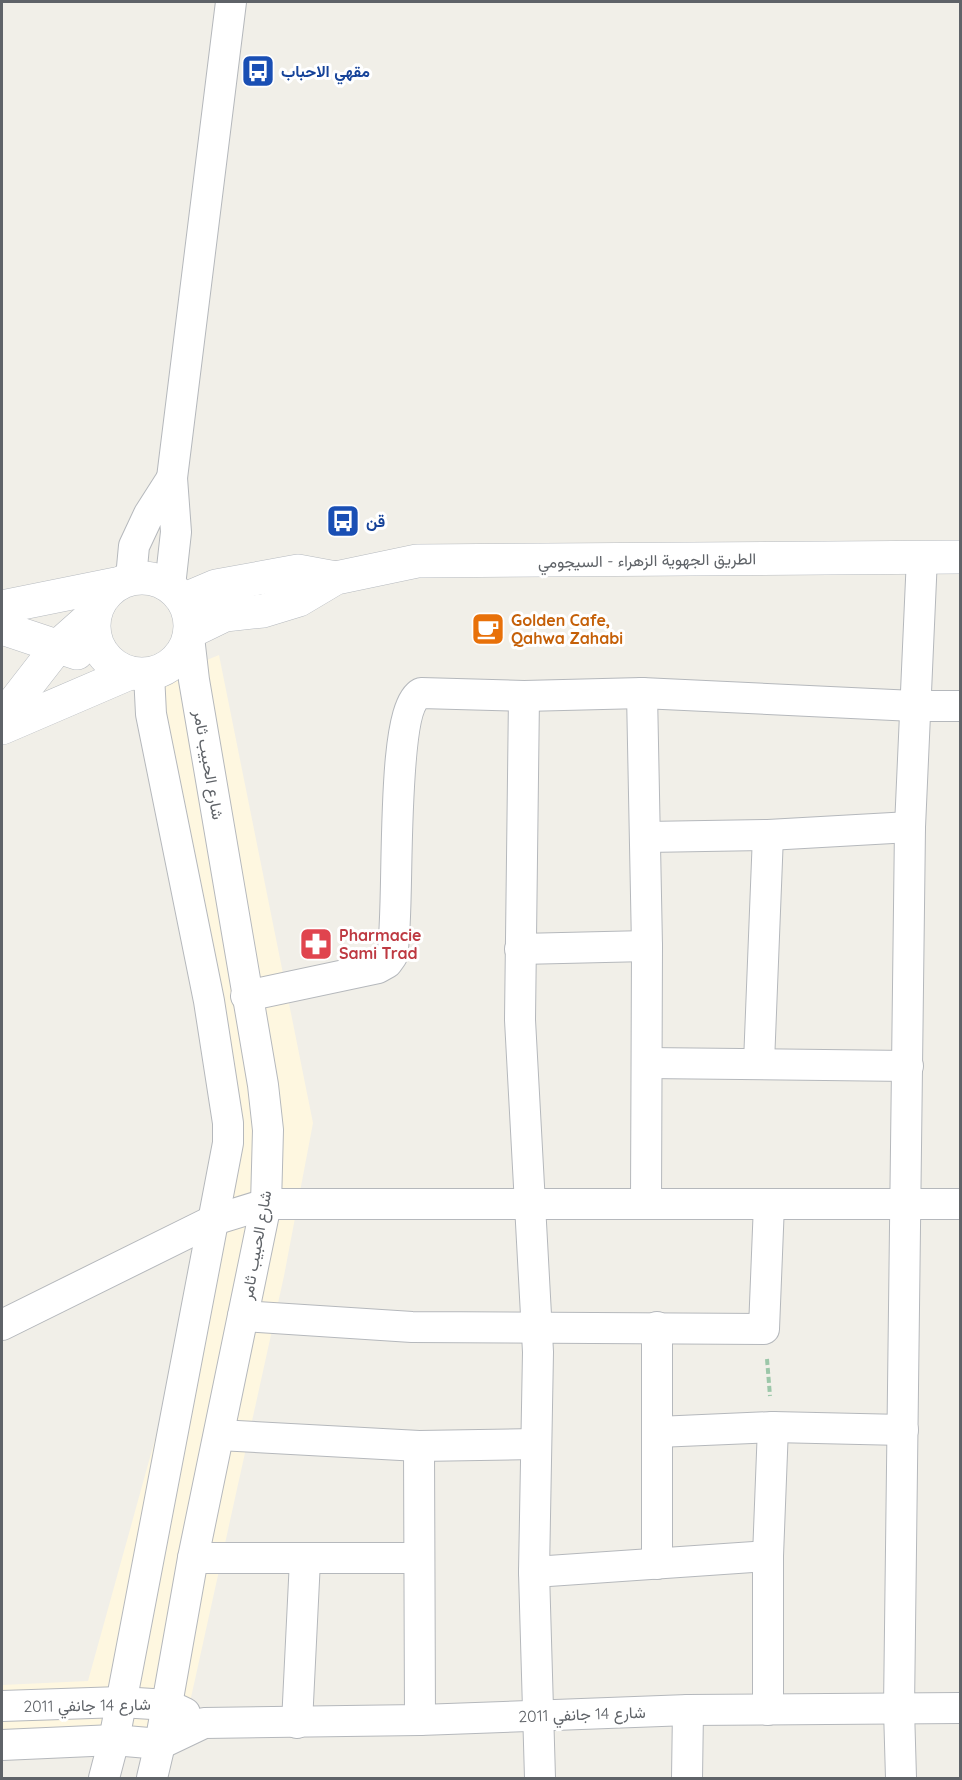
<svg xmlns="http://www.w3.org/2000/svg" width="962" height="1780" viewBox="0 0 962 1780" font-family="Quicksand,Vazirmatn,sans-serif">
<style>
.commercial{fill:#fef7e0}
.lines{fill:none;stroke-linecap:round;stroke-linejoin:round}
.street-casing{stroke:#b5b8bc;stroke-width:32}
.secondary-casing{stroke:#b6babf;stroke-width:34}
.path{stroke:#9cc7a9;stroke-width:4;stroke-dasharray:6 3;stroke-linecap:butt}
.street{stroke:#fff;stroke-width:30}
.secondary{stroke:#fff;stroke-width:33}
.labels{text-anchor:middle;dominant-baseline:central;stroke-width:6;stroke-linejoin:round;paint-order:stroke}
.transit-label{font-size:16px;font-weight:bold;fill:#164399;stroke:#fff;text-anchor:start}
.street-label{font-size:16px;fill:#5f6368;stroke:#fff}
.food-label{font-size:16px;font-weight:bold;fill:#c56008;stroke:#fff;text-anchor:start}
.health-label{font-size:16px;font-weight:bold;fill:#be3a42;stroke:#fff;text-anchor:start}
</style>
<rect width="100%" height="100%" fill="#f1efe8"/>
<path class="commercial" d="M219,655L313,1123L284,1276L179,1752L2,1748V1685L88,1681L167,1396L203,1191L221,1109L136,689Z"/>
<g class="lines">
<g class="street-casing">
<g id="street">
<path d="M172,478L231,2"/>
<path d="M131,578L134,546L149,514L172,478L176,532L170,586"/>
<path d="M642,693L647,946L646,1203"/>
<path d="M524,696L520,1020L538,1352L534,1572L540,1778"/>
<path d="M646,837L768,835L910,827"/>
<path d="M520,949L647,946"/>
<path d="M246,996L378,968L387,963L392,956C401,911 388,710 421,693L524,696L642,693L914,706H960"/>
<path d="M647,1063L908,1066"/>
<path d="M759,1063L768,835"/>
<path d="M243,1316L412,1327L764,1329L769,1204"/>
<path d="M2,1325L214,1220L266,1204H960"/>
<path d="M657,1432L773,1427L903,1430"/>
<path d="M219,1435L419,1446L535,1444"/>
<path d="M419,1446L420,1720"/>
<path d="M193,1558H419"/>
<path d="M657,1564V1327"/>
<path d="M534,1572L768,1556"/>
<path d="M2,1706L121,1702L168,1705L185,1713"/>
<path d="M768,1710V1556L773,1427"/>
<path d="M297,1723L305,1560"/>
<path d="M2,1745L114,1740L160,1744L204,1723L420,1720L688,1710L960,1708"/>
<path d="M104,1778L114,1740L228,1143V1123L209,1001L151,714L149,674"/>
<path d="M152,1778L160,1744L193,1558L266,1204L268,1130L263,1085L194,680L189,637"/>
<path d="M687,1778L688,1710"/>
<path d="M901,1778L899,1709L910,827L922,557"/>
</g>
</g>
<g class="secondary-casing">
<g id="secondary">
<circle cx="142" cy="626" r="48"/>
<path d="M183,600L216,586L298,571L336,578"/>
<path d="M2,607L116,584"/>
<path d="M2,628L77,653"/>
<path d="M190,632L225,615L263,611L299,600L336,578L417,561L960,557"/>
<path d="M2,718L58,646L94,614"/>
<path d="M2,728L130,673"/>
</g>
</g>
<path class="path" d="M767,1359L770,1396"/>
<use href="#street" class="street"/>
<use href="#secondary" class="secondary"/>
</g>
<defs>
<g id="bus-square" transform="scale(1.725)"><rect x="-9" y="-9" width="18" height="18" rx="4" fill="#1a4fb4" stroke="#fff"/><path d="M-5-6H5V4H4V6H2V4H-2V6H-4V4H-5ZM-3.5-4V0h7V-4ZM-3.5 1.2v1.5H-2V1.2ZM2 1.2v1.5H3.5V1.2Z" fill="#fff"/></g>
<g id="cafe-square" transform="scale(1.725)"><rect x="-9" y="-9" width="18" height="18" rx="4" fill="#e8710a" stroke="#fff"/><path d="M-5.5-4.5H6V0H3Q3 3.5 0 3.5H-2.5Q-5.5 3.5-5.5 0ZM3-3.2v2h1.7v-2ZM-6 4.5H4V6H-6Z" fill="#fff"/></g>
<g id="pharmacy-square" transform="scale(1.725)"><rect x="-9" y="-9" width="18" height="18" rx="4" fill="#e0444e" stroke="#fff"/><path d="M-2-6h4v4h4v4h-4v4h-4v-4h-4v-4h4Z" fill="#fff"/></g>
</defs>
<g fill-rule="evenodd">
<use href="#bus-square" x="258" y="71"/>
<use href="#bus-square" x="343" y="521"/>
<use href="#cafe-square" x="488" y="629"/>
<use href="#pharmacy-square" x="316" y="944"/>
</g>
<g class="labels">
<g class="transit-label">
<text x="281" y="71">مقهي الاحباب</text>
<text x="366" y="521">قن</text>
</g>
<g class="street-label">
<text transform="translate(647 560) rotate(-1)">الطريق الجهوية الزهراء - السيجومي</text>
<text transform="translate(209 765) rotate(80)">شارع الحبيب ثامر</text>
<text transform="translate(256 1245) rotate(-80)">شارع الحبيب ثامر</text>
<text transform="translate(87 1705) rotate(-1)">شارع 14 جانفي 2011</text>
<text transform="translate(582 1714) rotate(-2)">شارع 14 جانفي 2011</text>
</g>
<g class="food-label">
<text x="511" y="620">Golden Cafe,<tspan x="511" dy="18">Qahwa Zahabi</tspan></text>
</g>
<g class="health-label">
<text x="339" y="935">Pharmacie<tspan x="339" dy="18">Sami Trad</tspan></text>
</g>
</g>
<rect width="962" height="1780" fill="none" stroke="#5f6368" stroke-width="6"/>
</svg>
